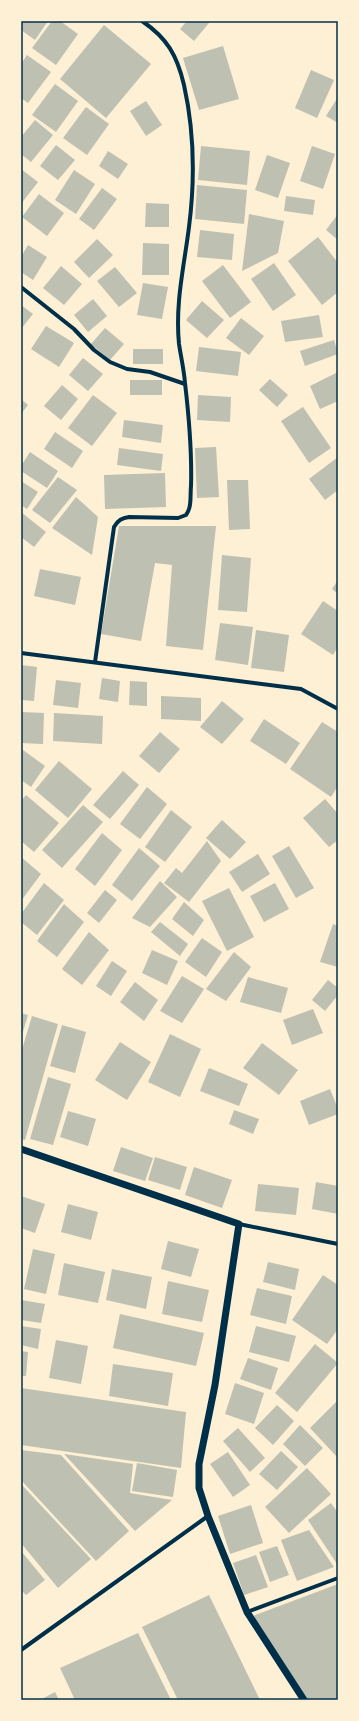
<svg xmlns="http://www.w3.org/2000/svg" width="359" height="1721" viewBox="0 0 359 1721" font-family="'Alegreya Sans',sans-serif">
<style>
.building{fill:#bec0b2}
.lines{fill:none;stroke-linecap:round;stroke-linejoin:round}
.minor{stroke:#003049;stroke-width:4}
.tertiary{stroke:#003049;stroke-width:7}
.neatline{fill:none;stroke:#003049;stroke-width:1.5}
</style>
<rect width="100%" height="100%" fill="#fdf0d5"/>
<g class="building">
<path d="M21,21H48L35,40L21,30Z"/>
<path d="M52,21H60L78,34L56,65L32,48Z"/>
<path d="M187,21H207L209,23L194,41L180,29Z"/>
<path d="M104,25L151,64L106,118L60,79Z"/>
<path d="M223,46L239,99L199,110L183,58Z"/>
<path d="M27,55L51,72L28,103L21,98V64Z"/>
<path d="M311,70L334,80L317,118L295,108Z"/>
<path d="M55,84L78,101L56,132L32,115Z"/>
<path d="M338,97V123L326,116Z"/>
<path d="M146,101L162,125L146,136L130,111Z"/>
<path d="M86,107L109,124L87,155L63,138Z"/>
<path d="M35,120L53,135L31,162L21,154V137Z"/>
<path d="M56,145L75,160L58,180L40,166Z"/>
<path d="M201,146L250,151L247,185L198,180Z"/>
<path d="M312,146L335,154L323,189L300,181Z"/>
<path d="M108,151L128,164L118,179L99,166Z"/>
<path d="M267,155L290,163L278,198L255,190Z"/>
<path d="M21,169L38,182L21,204Z"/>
<path d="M74,170L95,184L76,214L55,200Z"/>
<path d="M197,185L247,190L244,224L195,219Z"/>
<path d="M102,188L117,199L94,230L79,219Z"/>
<path d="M39,194L64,213L47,236L22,217Z"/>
<path d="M286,196L315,200L313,215L284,211Z"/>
<path d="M146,203L169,204V227H145Z"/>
<path d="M249,214L284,221L278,253L242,271Z"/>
<path d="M338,214V240L326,230Z"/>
<path d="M200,230L234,234L232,260L197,257Z"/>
<path d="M318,237L338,263V292L322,305L288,261Z"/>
<path d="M97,239L113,255L89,278L74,262Z"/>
<path d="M143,243L169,244V275H142Z"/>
<path d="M28,245L47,257L33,280L21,272V257Z"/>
<path d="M274,263L296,295L273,311L251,279Z"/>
<path d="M223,265L251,302L230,318L202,281Z"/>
<path d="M61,266L82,284L64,305L43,288Z"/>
<path d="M115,267L137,293L119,307L97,281Z"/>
<path d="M143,283L168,287L162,319L137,315Z"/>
<path d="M93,299L107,316L88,332L74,315Z"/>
<path d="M202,301L224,320L207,338L186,320Z"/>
<path d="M21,305L33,314L21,329Z"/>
<path d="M319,315L323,337L285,342L281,321Z"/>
<path d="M241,318L264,336L249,355L226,338Z"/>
<path d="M46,326L74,343L59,367L31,349Z"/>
<path d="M105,328L124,344L110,360L91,344Z"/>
<path d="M334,340L338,354L305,366L300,351Z"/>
<path d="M199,347L241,352L238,376L196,371Z"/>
<rect x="133" y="349" width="30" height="15"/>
<path d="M83,358L103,374L88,391L69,375Z"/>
<path d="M338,372V401L320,409L310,386Z"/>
<path d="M270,379L288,395L277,407L259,390Z"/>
<rect x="130" y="380" width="32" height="15"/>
<path d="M62,385L78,399L61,420L44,406Z"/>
<path d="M93,395L117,413L92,446L68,428Z"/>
<path d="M198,395L231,397L230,422L197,420Z"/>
<path d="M21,399L28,405L21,414Z"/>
<path d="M303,407L331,448L309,463L281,421Z"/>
<path d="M124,420L163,425L161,443L122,437Z"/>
<path d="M55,432L83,451L72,468L44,449Z"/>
<path d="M216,447L219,497L197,498L195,448Z"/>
<path d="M119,448L163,454L161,471L117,465Z"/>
<path d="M30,452L58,471L47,488L21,471V466Z"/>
<path d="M338,457V490L325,500L309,479Z"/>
<path d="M165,473L166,507L105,509L104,475Z"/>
<path d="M58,477L77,490L50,523L32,510Z"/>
<path d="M227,480H248L250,529L229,530Z"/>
<path d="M21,481L38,492L27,509L21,505Z"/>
<path d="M76,497L98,517L92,555L52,528Z"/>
<path d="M21,512L46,532L34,547L21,537Z"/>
<path d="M119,526H216L203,650L166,646L172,565L155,563L141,641L101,634Z"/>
<path d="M222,555L251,558L247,612L218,610Z"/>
<path d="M40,569L81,577L75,605L34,596Z"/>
<path d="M338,580V594L332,589Z"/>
<path d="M323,601L338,611V647L333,655L301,634Z"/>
<path d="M220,623L253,627L248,665L215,660Z"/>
<path d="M256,630L289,635L284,672L251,668Z"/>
<path d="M21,665L37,667L34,701L21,700Z"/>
<path d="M102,678L120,681L118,702L99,699Z"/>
<path d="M56,680L81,683L78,708L53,705Z"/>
<path d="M130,681L147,682V706L129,705Z"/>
<path d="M161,696L201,698V721L161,719Z"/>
<path d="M222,701L244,719L222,744L200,727Z"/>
<path d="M21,712L44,713L43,744L21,743Z"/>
<path d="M54,713L103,716L102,744L53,741Z"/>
<path d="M264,719L300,743L286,764L250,741Z"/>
<path d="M322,722L338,732V786L331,797L290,769Z"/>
<path d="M160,732L180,749L159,773L139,756Z"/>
<path d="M23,750L45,766L31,787L21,780V753Z"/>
<path d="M59,761L92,789L68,818L35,790Z"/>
<path d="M123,771L139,785L110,819L93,805Z"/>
<path d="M147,787L167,804L140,839L120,824Z"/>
<path d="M26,795L59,823L34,852L21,841V801Z"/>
<path d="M325,799L338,814V840L329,847L303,818Z"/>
<path d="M83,805L103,822L62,868L42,850Z"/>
<path d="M171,810L192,827L165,862L145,847Z"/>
<path d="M222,820L246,842L230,859L206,838Z"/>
<path d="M102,833L122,850L95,886L75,869Z"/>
<path d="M207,841L221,861L189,902L164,883L176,868L182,873Z"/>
<path d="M289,846L314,888L296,898L272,856Z"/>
<path d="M139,848L160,866L132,901L112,885Z"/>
<path d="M258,854L270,874L242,892L229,872Z"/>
<path d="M21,857L41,874L21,901Z"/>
<path d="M160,881L177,897L150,927L132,918Z"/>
<path d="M44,883L64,900L37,935L21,922V914Z"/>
<path d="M275,883L289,909L264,922L250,896Z"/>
<path d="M229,888L254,937L227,951L202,901Z"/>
<path d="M105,890L117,900L99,923L87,913Z"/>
<path d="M184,902L204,920L193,936L172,919Z"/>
<path d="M64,904L84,922L57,957L37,941Z"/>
<path d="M160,922L188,944L180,956L151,932Z"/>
<path d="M333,924L338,926V967L320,962Z"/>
<path d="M89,932L109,950L82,985L62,969Z"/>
<path d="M202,938L222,952L206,977L185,962Z"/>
<path d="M152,950L178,961L167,985L142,973Z"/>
<path d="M234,952L251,967L226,1001L206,989Z"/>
<path d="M112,961L127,971L111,996L96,986Z"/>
<path d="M182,976L204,989L182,1023L160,1011Z"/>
<path d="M248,977L288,988L281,1013L240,1002Z"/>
<path d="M328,980L338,988V995L325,1011L312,1000Z"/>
<path d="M135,982L158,1000L144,1021L120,1002Z"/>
<path d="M313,1009L323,1033L292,1045L283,1020Z"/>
<path d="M21,1013L28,1015L21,1038Z"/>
<path d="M32,1016L58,1024L25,1140L21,1139V1053Z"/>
<path d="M62,1025L86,1032L75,1073L50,1066Z"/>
<path d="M170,1034L201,1049L180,1097L148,1082Z"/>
<path d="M120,1042L151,1062L127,1100L95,1080Z"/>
<path d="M262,1043L298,1070L279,1095L243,1068Z"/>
<path d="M209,1068L248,1084L239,1106L200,1091Z"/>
<path d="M48,1077L71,1084L53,1145L30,1139Z"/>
<path d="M330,1089L338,1109V1114L309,1125L300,1101Z"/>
<path d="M234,1110L259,1119L253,1134L229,1124Z"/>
<path d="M68,1111L96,1119L88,1146L60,1137Z"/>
<path d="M121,1147L153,1158L145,1181L113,1171Z"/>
<path d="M155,1157L187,1167L180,1190L148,1180Z"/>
<path d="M194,1167L232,1180L222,1208L185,1195Z"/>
<path d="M316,1182L338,1186V1214L312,1209Z"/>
<path d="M258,1184L299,1188L296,1215L255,1211Z"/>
<path d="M21,1196L45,1204L35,1233L21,1228Z"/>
<path d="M68,1204L98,1212L91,1240L61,1232Z"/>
<path d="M168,1241L199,1249L191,1277L161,1269Z"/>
<path d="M33,1249L55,1254L46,1294L24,1289Z"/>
<path d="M268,1262L299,1269L295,1290L263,1282Z"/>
<path d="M64,1263L105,1272L98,1303L58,1295Z"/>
<path d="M112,1269L152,1277L146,1309L106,1300Z"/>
<path d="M323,1275L338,1285V1329L327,1344L292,1320Z"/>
<path d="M168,1281L209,1290L202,1322L162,1314Z"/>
<path d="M257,1288L292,1296L286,1324L250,1315Z"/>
<path d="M21,1300L45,1304L41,1323L21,1320Z"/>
<path d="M120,1314L204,1333L196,1366L113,1348Z"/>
<path d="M21,1326L41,1329L38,1349L21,1345Z"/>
<path d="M256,1326L296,1336L289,1362L249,1352Z"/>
<path d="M56,1340L88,1346L81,1384L49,1378Z"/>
<path d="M315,1344L338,1363L297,1412L275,1393Z"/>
<path d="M21,1351L28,1352L26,1376H21Z"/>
<path d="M248,1358L278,1368L271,1390L240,1379Z"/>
<path d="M113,1364L173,1373L168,1406L109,1396Z"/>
<path d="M235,1383L264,1393L254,1424L225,1414Z"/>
<path d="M21,1388L186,1412L181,1468L21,1445Z"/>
<path d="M338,1400V1458L310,1428Z"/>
<path d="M277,1405L294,1421L273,1445L255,1428Z"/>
<path d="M300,1425L323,1448L305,1466L283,1444Z"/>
<path d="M238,1428L265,1458L250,1472L223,1441Z"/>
<path d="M21,1450L61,1455L129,1531L96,1561L21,1480Z"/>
<path d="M281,1451L298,1467L277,1490L259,1474Z"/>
<path d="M228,1452L250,1485L233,1497L210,1464Z"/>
<path d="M64,1454L133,1464L130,1493L172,1500L135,1531Z"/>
<path d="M137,1463L177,1470L173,1497L132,1491Z"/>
<path d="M307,1468L331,1494L289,1533L265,1507Z"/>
<path d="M21,1484L91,1559L58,1588L21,1543Z"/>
<path d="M331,1503L338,1513L337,1564L308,1520Z"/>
<path d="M251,1505L263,1543L230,1554L218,1516Z"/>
<path d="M309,1530L334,1567L297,1581L281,1540Z"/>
<path d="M277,1546L289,1575L270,1582L259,1552Z"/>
<path d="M21,1551L45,1580L26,1595L21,1590Z"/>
<path d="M256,1555L268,1587L244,1595L233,1563Z"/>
<path d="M338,1584V1700H306L253,1616Z"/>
<path d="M209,1595L260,1700H178L142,1627Z"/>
<path d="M138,1633L171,1700H75L60,1668Z"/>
<path d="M55,1692L59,1700H40Z"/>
</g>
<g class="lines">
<g class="minor">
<path d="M21,287L74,329L94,350L110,362L127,369L150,372L185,384"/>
<path d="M21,653L301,689L338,709"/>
<path d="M95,662L114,527C118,520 122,518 129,517L178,518L186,515C192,507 190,496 191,486C192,452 189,417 185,383C184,370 181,357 179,344C175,303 184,267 189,227C195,180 194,130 184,85C177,55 167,38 142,21"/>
<path d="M239,1224L338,1244"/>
<path d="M247,1612L338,1578"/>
<path d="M21,1650L208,1516"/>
</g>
<path class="tertiary" d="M21,1149L239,1224L215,1385L199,1464V1488L208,1516L247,1612L304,1700"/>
</g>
<rect width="359" height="1721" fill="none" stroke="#fdf0d5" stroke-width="44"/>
<rect x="22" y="22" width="315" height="1677" class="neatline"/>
</svg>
